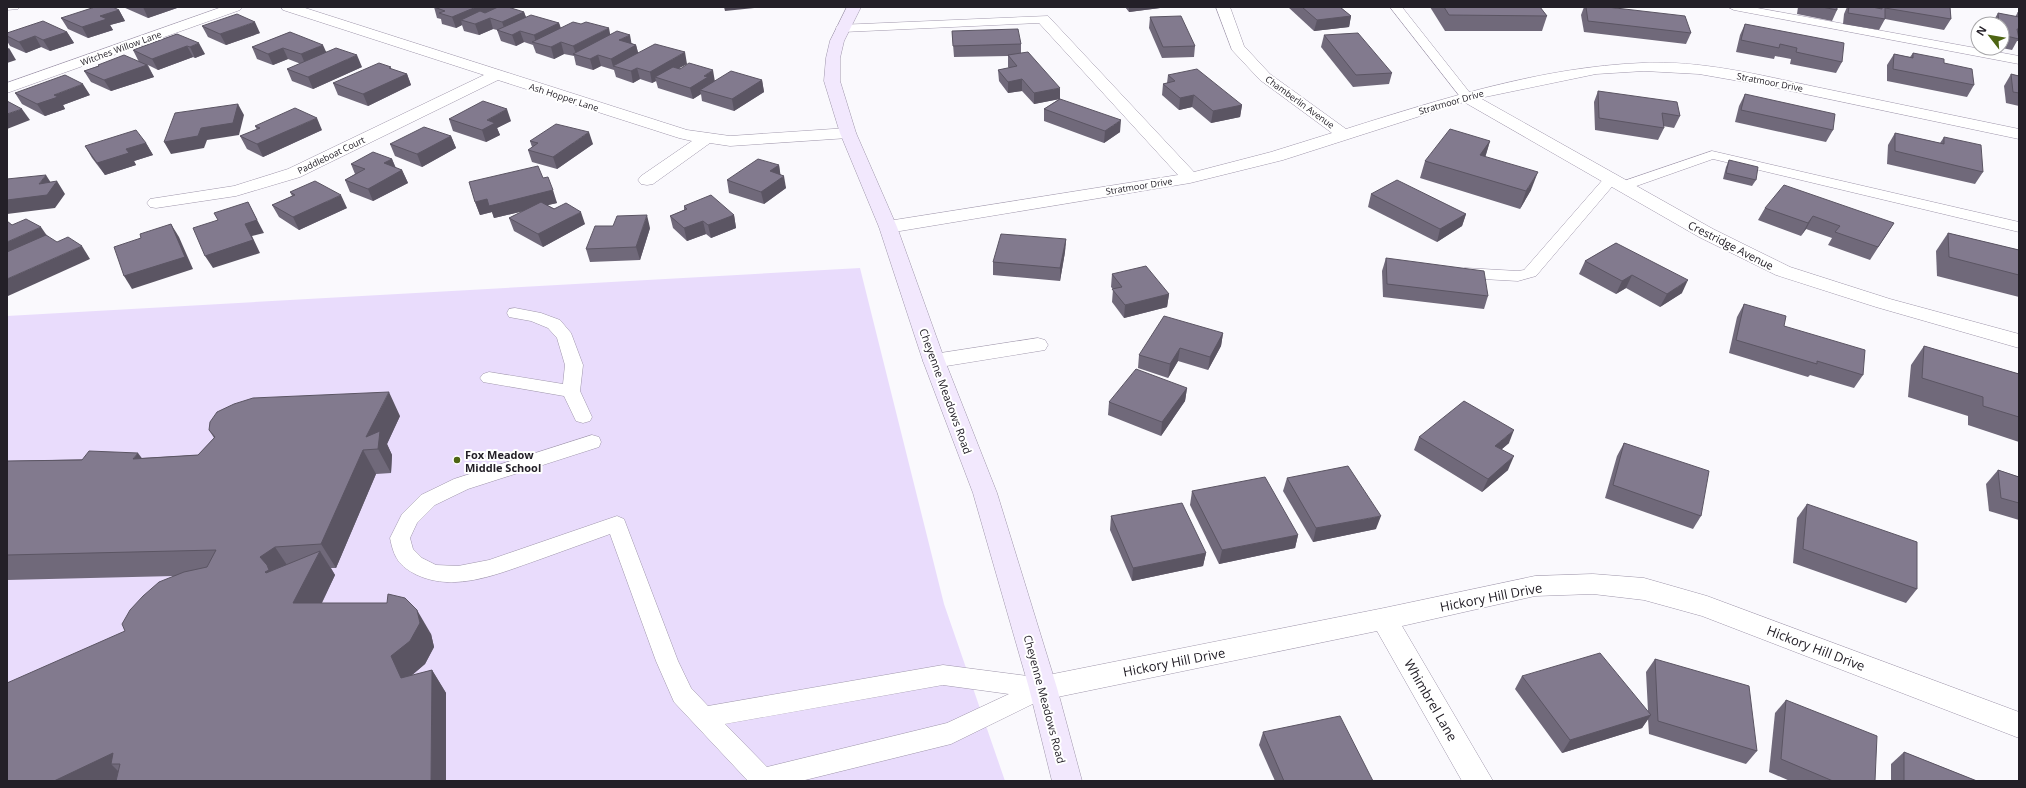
<svg xmlns="http://www.w3.org/2000/svg" width="2026" height="788" viewBox="0 0 2026 788" font-family="'Open Sans',sans-serif">
<style>
.green{fill:#e9dcfc}
.lines{fill:none;stroke-linecap:round;stroke-linejoin:round}
.service-casing{stroke:#9f96ab;stroke-width:1}
.minor-casing{stroke:#9f96ab;stroke-width:1}
.secondary-casing{stroke:#9f96ab;stroke-width:1}
.service{fill:#fff;fill-rule:evenodd}
.minor{fill:#fff;fill-rule:evenodd}
.secondary{fill:#f2e8fd;fill-rule:evenodd}
.wall{fill:#70697a}
.shaded-wall{fill:#5b5563}
.building{fill:#827a8e;stroke:#5b5563}
.poi-dot{fill:#4e6513;stroke:#fff;stroke-width:1.5}
.labels{text-anchor:middle;dominant-baseline:central;stroke-width:4;stroke-linejoin:round;paint-order:stroke}
.far-street-label{font-size:9px;fill:#242028;stroke:#fff}
.street-label{font-size:11px;fill:#242028;stroke:#fff}
.poi-label{font-size:11px;font-weight:bold;fill:#242028;stroke:#fff;text-anchor:start}
.near-street-label{font-size:13px;fill:#242028;stroke:#fff}
</style>
<rect width="100%" height="100%" fill="#faf9fd"/>
<path class="green" d="M860,268L944,604L1005,781H7V316Z"/>
<g class="lines">
<g class="service-casing">
<g id="service">
<path d="M7,7H20L18,9L7,10Z"/>
<path d="M1390,7H1402L1470,93L1472,96L1470,99H1462Z"/>
<path d="M1728,7H1752L2019,56V64L1734,10Z"/>
<path d="M1712,151L2019,222V232L1713,159L1628,189H1618L1616,186L1618,183Z"/>
<path d="M1611,175L1616,176L1618,179L1616,182L1536,276L1518,281L1465,278L1459,276L1457,273L1459,270L1465,268L1518,271L1524,270L1606,176Z"/>
<path d="M515,308L541,313L560,320L571,333L583,365L580,391L592,417L590,421L583,423L576,421L564,396L483,382L480,378L483,374L489,372L563,384L565,365L557,338L548,328L531,321L509,317L507,313L509,309Z"/>
<path d="M592,435L599,437L601,442L599,447L468,489L435,505L417,523L410,538L413,549L422,558L436,565L458,566L489,560L617,516L624,519L678,661L691,688L708,706L943,665L1043,678L1051,681L1055,688L1051,695L951,744L801,781H748L674,702L656,661L610,534C586,543 562,551 538,560C500,573 456,593 417,575C399,566 394,558 390,538L402,514L421,495L454,479ZM943,685L1009,694L947,723L767,767L725,724Z"/>
</g>
</g>
<g class="minor-casing">
<g id="minor">
<path d="M222,7H242L240,10L7,93V83Z"/>
<path d="M281,7H302L687,130L730,136L848,128L854,130L856,133L854,136L848,138L730,146L710,143L653,184L647,185L641,184L638,180L641,176L692,141L679,138L498,80L300,177L236,196L156,208L150,207L147,203L150,199L234,186L288,169L484,75L283,10Z"/>
<path d="M1216,7H1230L1244,46L1270,74L1346,129C1441,99 1542,67 1642,63C1700,60 1760,75 1816,87C1884,101 1951,115 2019,129V139L1762,85L1699,74L1644,71L1596,74L1480,98L1713,229L1790,267L1890,299L2019,334V348L1876,307L1776,275L1699,237L1464,102L1283,160L1190,183L888,233L882,231L879,227L882,223L888,221L1178,175L1039,23L843,32L838,31L836,28L838,25L1048,16L1194,172L1271,152L1332,133L1260,80L1232,50Z"/>
<path d="M1038,338L1045,340L1048,345L1045,350L934,368L926,366L923,361L926,356L934,354Z"/>
<path d="M1593,574L1644,578L1707,596L2019,712V738L1702,616L1644,600L1593,594L1535,596L1402,626L1493,781H1462L1377,631L1043,700L1033,697L1029,688L1033,679L1043,676L1384,608L1535,576Z"/>
</g>
</g>
<g class="secondary-casing">
<path id="secondary" d="M847,7H861L844,41L840,58V81L856,133L897,227L945,361L997,493L1057,688L1082,781H1052L1029,688L973,493L923,361L879,227L840,133L824,81L826,58L830,41Z"/>
</g>
<use href="#service" class="service"/>
<use href="#minor" class="minor"/>
<use href="#secondary" class="secondary"/>
</g>
<g class="wall">
<path d="M123,7H176L177,8L148,18Z"/>
<path d="M434,7L524,12L526,17L559,23L561,28L610,35L636,45L638,53L687,64L679,68L715,81L762,80L764,92L734,111L702,101L701,94L693,99L658,88L656,81L652,83L640,79L633,83L616,77L614,70L601,66L593,70L576,65L574,56L564,54L554,59L536,53L533,45L524,42L516,46L501,41L497,30L493,29L479,35L464,31L462,25L456,28L442,24L441,19L437,18Z"/>
<path d="M1125,7H1160V8L1129,12Z"/>
<path d="M1288,7H1340L1351,16L1349,27L1314,31Z"/>
<path d="M1430,7H1540L1547,16L1542,31H1445Z"/>
<path d="M1584,7H1607L1691,33L1686,44L1584,32L1581,15Z"/>
<path d="M1798,7H1837V10L1832,21L1797,14Z"/>
<path d="M1847,7H1872L1877,8V7H1950L1951,19L1944,30L1885,19L1879,30L1843,24L1844,14Z"/>
<path d="M119,10L125,21L110,25L113,30L88,38L68,29L61,18Z"/>
<path d="M2018,12H2019V41H2017L2012,50L2002,48V24H1978V43H1973L1972,32L1979,21L1992,23L1998,13L2015,17Z"/>
<path d="M1150,17L1195,46L1194,57L1162,58L1149,28Z"/>
<path d="M1745,24L1842,62L1836,73L1790,64L1791,59L1775,56L1774,59L1736,52L1740,35Z"/>
<path d="M202,26L260,33L226,45L208,37Z"/>
<path d="M952,31L1021,44V53L1060,99L1120,132L1104,143L1044,121V109L1059,99L1034,104L1022,91L1008,93L999,81L998,70L1009,68L1008,67V56L954,57Z"/>
<path d="M67,32L74,43L50,51L41,47L26,53L10,46L7,41V33Z"/>
<path d="M290,32L327,52L362,67L313,89L292,81L287,69L301,64L288,59L273,65L257,59L252,47Z"/>
<path d="M177,34L205,54L195,58L193,57L158,70L148,65L154,77L111,91L91,82L84,71L98,66V65L139,62L133,50Z"/>
<path d="M1324,35L1392,73L1389,84L1353,87L1321,47Z"/>
<path d="M1913,53L1944,63L1974,85L1967,97L1887,81V65L1894,54L1910,57Z"/>
<path d="M391,69L407,74L411,85L368,106L338,95L333,83Z"/>
<path d="M2011,74L2019,76V106L2006,103L2004,86Z"/>
<path d="M1168,75L1242,105L1240,117L1211,123L1192,107L1179,110L1162,95L1163,84L1167,83Z"/>
<path d="M1598,91L1680,116L1674,128L1663,126L1664,128L1658,140L1595,130L1594,102Z"/>
<path d="M15,93L90,95L63,105L65,109L45,116L22,104Z"/>
<path d="M1745,94L1833,130L1826,142L1735,122L1739,106Z"/>
<path d="M449,119L511,121L497,128L500,135L486,142L453,131Z"/>
<path d="M255,126L322,130L263,157L247,149L240,136L257,130Z"/>
<path d="M1895,133L1940,143L1944,137L1983,172L1975,184L1887,164L1888,145Z"/>
<path d="M451,136L456,148L422,167L395,156L390,144Z"/>
<path d="M530,141L593,144L557,169L532,162L528,150L532,147Z"/>
<path d="M1490,141L1485,157L1531,190L1520,209L1420,178L1425,161Z"/>
<path d="M146,143L153,155L134,161L136,165L105,175L92,158L85,146Z"/>
<path d="M392,159L396,168L402,170L408,183L373,201L350,192L345,180L355,174L351,164Z"/>
<path d="M1729,160L1756,180L1752,186L1723,179L1726,167Z"/>
<path d="M779,165L780,174L786,188L764,204L729,193L727,180Z"/>
<path d="M2019,168V177L2018,170Z"/>
<path d="M543,178L557,203L547,205L585,224L543,247L514,231L509,218L524,211L494,218L492,212L480,215L475,202Z"/>
<path d="M290,192L347,208L299,230L279,217L272,205L292,196Z"/>
<path d="M1371,194L1466,214L1462,226L1437,242L1368,207Z"/>
<path d="M684,206L734,215L736,228L711,238L706,234L687,241L673,228L670,216L684,210Z"/>
<path d="M1765,208L1894,223L1870,260L1828,245L1832,238L1806,229L1801,236L1758,220Z"/>
<path d="M650,228L640,260L590,262L586,249Z"/>
<path d="M1948,233L2019,250V297L1937,276L1936,251Z"/>
<path d="M1066,239L1065,252L1060,281L993,275V262Z"/>
<path d="M1616,243L1682,293L1660,307L1626,288L1616,294L1579,274L1585,261Z"/>
<path d="M1386,258L1488,296L1484,309L1383,297L1382,271Z"/>
<path d="M1112,274L1169,294L1167,307L1124,318L1112,302L1113,289L1111,287Z"/>
<path d="M1744,304L1784,326L1863,375L1854,388L1810,375L1808,377L1729,353L1737,317Z"/>
<path d="M1223,333L1221,346L1208,370L1178,361L1168,378L1138,368L1139,355Z"/>
<path d="M1924,346L2019,374V442L1968,425V416L1908,397L1911,365Z"/>
<path d="M1187,388L1185,401L1161,436L1108,415L1109,402Z"/>
<path d="M400,416L387,444L392,455L391,473L376,474L336,568H331L335,575L322,603L431,634L434,647L425,664L411,676L432,670L446,693V781H7L125,631L174,576L7,580V461L142,458L198,455L214,438L209,430Z"/>
<path d="M1419,437L1509,443L1502,449L1508,470L1482,492L1414,450Z"/>
<path d="M1624,443L1701,516L1693,529L1605,498L1617,456Z"/>
<path d="M1998,470L2019,477V520L1989,511L1986,484Z"/>
<path d="M1287,478L1376,529L1313,542L1283,491Z"/>
<path d="M1192,491L1298,535L1295,548L1219,564L1190,505Z"/>
<path d="M1807,504L1917,589L1906,603L1793,563L1797,518Z"/>
<path d="M1111,516L1206,553L1203,566L1132,581L1110,530Z"/>
<path d="M1655,659L1757,751L1746,764L1649,734L1648,719L1642,728L1562,753L1515,689L1522,676L1648,711L1646,672Z"/>
<path d="M1786,700L1875,781H1790L1769,772L1775,713Z"/>
<path d="M1263,732L1373,781H1275L1259,745Z"/>
<path d="M1904,752L1977,781H1891V764Z"/>
</g>
<g class="shaded-wall">
<path d="M143,7H176L177,8L148,18Z"/>
<path d="M476,7H497L498,9L461,20L462,25L456,28L452,17Z"/>
<path d="M724,7H764L725,11Z"/>
<path d="M1129,7H1160V8L1129,12Z"/>
<path d="M119,10L125,21L110,25L113,30L88,38L82,27L100,16Z"/>
<path d="M524,12L528,23L506,33L502,22Z"/>
<path d="M1351,16L1349,27L1314,31L1317,20Z"/>
<path d="M490,18L493,29L479,35L475,24Z"/>
<path d="M255,22L260,33L226,45L220,34Z"/>
<path d="M559,23L562,34L536,43L534,35Z"/>
<path d="M609,28L611,39L576,54L573,46Z"/>
<path d="M520,31L524,42L516,46L512,35Z"/>
<path d="M67,32L74,43L50,51L43,40Z"/>
<path d="M630,35L632,46L619,40Z"/>
<path d="M35,36L41,47L26,53L19,42Z"/>
<path d="M561,42L564,54L554,59L551,47Z"/>
<path d="M199,43L205,54L195,58L190,47Z"/>
<path d="M323,45L328,56L306,66L301,54Z"/>
<path d="M636,45L639,56L613,66L614,70L611,59Z"/>
<path d="M187,46L193,57L158,70L152,59Z"/>
<path d="M9,48L16,60L7,63V49Z"/>
<path d="M283,48L288,59L273,65L268,54Z"/>
<path d="M685,52L687,64L661,78L655,77L656,81L652,83L650,72Z"/>
<path d="M357,55L362,67L313,89L308,77Z"/>
<path d="M598,55L601,66L593,70L590,59Z"/>
<path d="M147,65L154,77L111,91L104,80Z"/>
<path d="M637,68L640,79L633,83L631,71Z"/>
<path d="M713,70L715,82L700,90L701,94L693,99L690,88L704,76Z"/>
<path d="M407,74L411,85L368,106L363,94Z"/>
<path d="M1022,79V91L1008,93V82Z"/>
<path d="M762,80L764,92L734,111L732,99Z"/>
<path d="M83,84L90,95L63,105L65,109L45,116L37,104L54,95Z"/>
<path d="M1060,88V99L1034,104V93Z"/>
<path d="M1194,95L1192,107L1179,110L1180,98Z"/>
<path d="M238,104L244,115L239,135L207,140L204,148L171,154L164,142L201,128Z"/>
<path d="M1242,105L1240,117L1211,123L1213,111Z"/>
<path d="M22,109L30,120L7,129V114Z"/>
<path d="M507,109L511,121L497,128L500,135L486,142L482,130L487,120Z"/>
<path d="M317,118L322,130L263,157L257,144Z"/>
<path d="M1121,120L1120,132L1104,143L1105,131Z"/>
<path d="M589,132L593,144L557,169L553,157Z"/>
<path d="M451,136L456,148L422,167L417,154Z"/>
<path d="M1490,141L1485,158L1480,155Z"/>
<path d="M146,143L153,155L134,161L136,165L105,175L97,163L126,149Z"/>
<path d="M392,159L397,172L384,163Z"/>
<path d="M779,165L781,178L770,171Z"/>
<path d="M402,170L408,183L373,201L368,189Z"/>
<path d="M1538,172L1531,190L1520,209L1526,191Z"/>
<path d="M46,175L53,186L57,181L65,194L55,208L7,214V200L39,184Z"/>
<path d="M784,176L786,188L764,204L761,192Z"/>
<path d="M553,190L557,203L494,218L492,212L480,215L475,202L487,199Z"/>
<path d="M341,195L347,208L299,230L293,217Z"/>
<path d="M248,202L264,233L252,236L260,253L213,268L205,256L245,224Z"/>
<path d="M581,212L585,224L543,247L538,234Z"/>
<path d="M1466,214L1462,226L1437,242L1440,229Z"/>
<path d="M647,215L650,228L640,260L636,247Z"/>
<path d="M734,215L736,228L711,238L708,225Z"/>
<path d="M1813,216L1806,229L1801,236L1808,223Z"/>
<path d="M703,221L706,234L687,241L684,228Z"/>
<path d="M171,224L179,237L193,269L132,289L124,276Z"/>
<path d="M41,227L50,240L7,259V242Z"/>
<path d="M1066,239L1065,252L1060,281V268Z"/>
<path d="M82,246L90,259L8,296L7,294V279Z"/>
<path d="M1632,275L1626,288L1616,294L1622,281Z"/>
<path d="M1688,280L1682,293L1660,307L1667,294Z"/>
<path d="M1169,294L1167,307L1124,318L1125,305Z"/>
<path d="M1223,333L1221,346L1208,370L1210,357Z"/>
<path d="M1180,348L1178,361L1168,378L1170,364Z"/>
<path d="M1187,388L1185,401L1161,436L1162,422Z"/>
<path d="M389,392L400,416L387,444L392,455L391,473L378,449L366,437Z"/>
<path d="M1514,430L1509,443L1490,459L1495,446Z"/>
<path d="M363,450L376,474L336,568L321,544Z"/>
<path d="M138,453L156,477L133,459Z"/>
<path d="M1514,456L1508,470L1482,492L1488,479Z"/>
<path d="M1381,516L1376,529L1313,542L1316,528Z"/>
<path d="M1298,535L1295,548L1219,564L1222,550Z"/>
<path d="M275,547L291,571L286,594L265,572L260,557Z"/>
<path d="M320,551L335,575L310,627L293,603Z"/>
<path d="M1206,553L1203,566L1132,581L1133,568Z"/>
<path d="M417,610L431,634L434,647L425,664L406,680L401,678L391,656Z"/>
<path d="M432,670L446,693V781H431Z"/>
<path d="M1651,715L1642,728L1562,753L1570,740Z"/>
<path d="M113,753L120,764H111L127,780L125,781H54Z"/>
</g>
<g class="building">
<path d="M95,7H113L119,10L100,16L107,19L82,27L61,18Z"/>
<path d="M435,7H476L452,17L439,13L445,11L434,7Z"/>
<path d="M498,7H508L524,12L502,22L490,18L475,24L461,20L480,11L485,13Z"/>
<path d="M1302,7H1340L1351,16L1317,20Z"/>
<path d="M1444,7H1540L1547,16L1449,15Z"/>
<path d="M1586,7H1607L1685,16L1691,33L1588,21Z"/>
<path d="M1822,7H1837V10Z"/>
<path d="M1849,7H1872L1882,9V7H1950L1951,19L1885,8V19L1848,13Z"/>
<path d="M2018,12H2019V29H2017L2019,39L2002,35V24H1999L1998,13L2019,17Z"/>
<path d="M237,14L255,22L220,34L202,26Z"/>
<path d="M531,15L559,23L534,35L520,31L512,35L497,30Z"/>
<path d="M1181,16L1195,46L1163,47L1150,17Z"/>
<path d="M43,21L67,32L43,40L35,36L19,42L7,36V33Z"/>
<path d="M1979,21L1996,24H1979Z"/>
<path d="M573,22L581,24L586,22L609,28L573,46L561,42L551,47L532,42Z"/>
<path d="M1745,24L1844,43L1842,62L1796,52L1797,48L1780,44L1779,48L1741,40Z"/>
<path d="M1018,29L1021,44L953,46L952,31Z"/>
<path d="M617,31L630,35L619,40L636,45L611,59L598,55L590,59L573,54Z"/>
<path d="M290,32L323,45L301,54L283,48L268,54L252,47Z"/>
<path d="M1358,33L1392,73L1356,75L1324,35Z"/>
<path d="M177,34L199,43L190,47L187,46L152,59L133,50Z"/>
<path d="M655,44L685,52L650,72L637,68L631,71L613,66Z"/>
<path d="M336,48L357,55L308,77L287,69Z"/>
<path d="M1028,52L1060,88L1034,93L1022,79L1008,82L998,70L1017,66L1008,55Z"/>
<path d="M1913,53L1944,59V63L1972,69L1974,85L1893,69L1894,54L1913,58Z"/>
<path d="M124,55L147,65L104,80L84,71L99,66L98,65Z"/>
<path d="M379,63L391,67L389,68L407,74L363,94L333,83Z"/>
<path d="M689,63L713,70L704,76L708,77L690,88L655,77L673,67L680,69Z"/>
<path d="M1197,69L1242,105L1213,111L1194,95L1180,98L1163,84L1175,81L1168,75Z"/>
<path d="M731,71L762,80L732,99L700,90Z"/>
<path d="M2011,74L2019,76V93L2013,92Z"/>
<path d="M65,75L83,84L54,95L58,97L37,104L15,93Z"/>
<path d="M1598,91L1677,102L1680,116L1662,113L1664,128L1599,118Z"/>
<path d="M1745,94L1835,114L1833,130L1741,110Z"/>
<path d="M1060,99L1121,120L1105,131L1044,109Z"/>
<path d="M7,101L22,109L7,114Z"/>
<path d="M483,101L507,109L487,120L495,123L482,130L449,119Z"/>
<path d="M238,104L233,123L201,128L198,136L164,142L175,113Z"/>
<path d="M295,108L317,118L257,144L240,136L260,128L255,126Z"/>
<path d="M556,124L589,132L553,157L528,150L538,143L530,141Z"/>
<path d="M424,127L451,136L417,154L390,144Z"/>
<path d="M1450,129L1490,141L1480,155L1538,172L1526,191L1425,161Z"/>
<path d="M136,130L146,143L126,149L129,153L97,163L85,146Z"/>
<path d="M1895,133L1944,144V137L1981,145L1983,172L1895,151Z"/>
<path d="M373,152L392,159L384,163L402,170L368,189L345,180L365,169L351,164Z"/>
<path d="M758,159L779,165L770,171L784,176L761,192L727,180Z"/>
<path d="M1729,160L1758,167L1756,180L1726,173Z"/>
<path d="M538,166L543,178L548,177L553,190L489,206L487,199L475,202L469,182Z"/>
<path d="M46,175L39,184L57,181L47,195L7,200V179Z"/>
<path d="M1397,180L1466,214L1440,229L1371,194Z"/>
<path d="M315,181L341,195L293,217L272,205L295,195L290,192Z"/>
<path d="M1784,185L1894,223L1878,247L1835,232L1840,226L1813,216L1808,223L1765,208Z"/>
<path d="M711,195L734,215L708,225L703,221L684,228L670,216L687,209L684,206Z"/>
<path d="M248,202L257,220L245,224L253,240L205,256L193,228L218,220L214,213Z"/>
<path d="M541,202L554,209L566,203L581,212L538,234L509,218Z"/>
<path d="M647,215L636,247L586,249L595,226H613L617,216Z"/>
<path d="M26,219L41,227L7,242V221L12,225Z"/>
<path d="M171,224L185,257L124,276L114,247L141,238L140,234Z"/>
<path d="M1948,233L2019,250V275L1949,257Z"/>
<path d="M1001,234L1066,239L1060,268L993,262Z"/>
<path d="M46,235L57,242L68,237L82,246L7,279V252Z"/>
<path d="M1616,243L1688,280L1667,294L1632,275L1622,281L1585,261Z"/>
<path d="M1386,258L1484,271L1488,296L1387,284Z"/>
<path d="M1146,266L1169,294L1125,305L1112,289L1122,287L1112,274Z"/>
<path d="M1744,304L1786,316L1784,326L1865,350L1863,375L1817,361V364L1736,340Z"/>
<path d="M1164,316L1223,333L1210,357L1180,348L1170,364L1139,355Z"/>
<path d="M1924,346L2019,374V417L1983,406V397L1922,378Z"/>
<path d="M1136,369L1187,388L1162,422L1109,402Z"/>
<path d="M389,392L366,437L380,431L378,449L363,450L321,544L275,547L260,557L267,565L269,570L265,572L266,573L320,551L293,603H387L388,594L405,598L417,610L420,623L410,641L391,656L401,678L432,670L431,781H116L120,764H111L113,753L54,781H7V683L125,631L122,624L130,610L143,596L159,582L184,572L207,567L216,550L7,555V461L82,460L89,451L138,453L133,459L198,455L215,437L209,430L210,422L217,412L234,404L253,398Z"/>
<path d="M1464,401L1514,430L1495,446L1514,456L1488,479L1419,437Z"/>
<path d="M1624,443L1709,471L1701,516L1613,485Z"/>
<path d="M1348,466L1381,516L1316,528L1287,478Z"/>
<path d="M1998,470L2019,477V503L2001,498Z"/>
<path d="M1265,477L1298,535L1222,550L1192,491Z"/>
<path d="M1182,503L1206,553L1133,568L1111,516Z"/>
<path d="M1807,504L1917,542V589L1803,549Z"/>
<path d="M1600,653L1651,715L1570,740L1522,676Z"/>
<path d="M1655,659L1749,686L1757,751L1658,721Z"/>
<path d="M1786,700L1877,736L1875,781H1833L1781,759Z"/>
<path d="M1340,716L1373,781H1284L1263,732Z"/>
<path d="M1904,752L1977,781H1904Z"/>
</g>
<circle class="poi-dot" cx="457" cy="460" r="4"/>
<g class="labels">
<g class="far-street-label">
<text transform="translate(121 48) rotate(-20)">Witches Willow Lane</text>
<text transform="translate(1770 82) rotate(11)">Stratmoor Drive</text>
<text transform="translate(564 97) rotate(18)">Ash Hopper Lane</text>
<text transform="translate(1300 102) rotate(36)">Chamberlin Avenue</text>
<text transform="translate(1451 102) rotate(-16)">Stratmoor Drive</text>
<text transform="translate(331 155) rotate(-26)">Paddleboat Court</text>
<text transform="translate(1139 186) rotate(-9)">Stratmoor Drive</text>
</g>
<g class="street-label">
<text transform="translate(1731 245) rotate(27)">Crestridge Avenue</text>
<text transform="translate(946 391) rotate(70)">Cheyenne Meadows Road</text>
<text transform="translate(1045 699) rotate(75)">Cheyenne Meadows Road</text>
</g>
<g class="poi-label">
<text x="465" y="454">Fox Meadow<tspan x="465" dy="13">Middle School</tspan></text>
</g>
<g class="near-street-label">
<text transform="translate(1491 597) rotate(-11)">Hickory Hill Drive</text>
<text transform="translate(1816 648) rotate(21)">Hickory Hill Drive</text>
<text transform="translate(1174 662) rotate(-11)">Hickory Hill Drive</text>
<text transform="translate(1431 700) rotate(60)">Whimbrel Lane</text>
</g>
</g>
<rect width="2026" height="788" fill="none" stroke="#242028" stroke-width="16"/>
<g transform="translate(1990 36) rotate(301)"><circle r="19" fill="#ffffff" stroke="#a7a6a9"/>
<path d="M0-3L7 15L0 10L-7 15Z" fill="#4e6513"/>
<text y="-6" font-size="11" font-weight="bold" text-anchor="middle" fill="#242028">N</text>
</g>
</svg>
